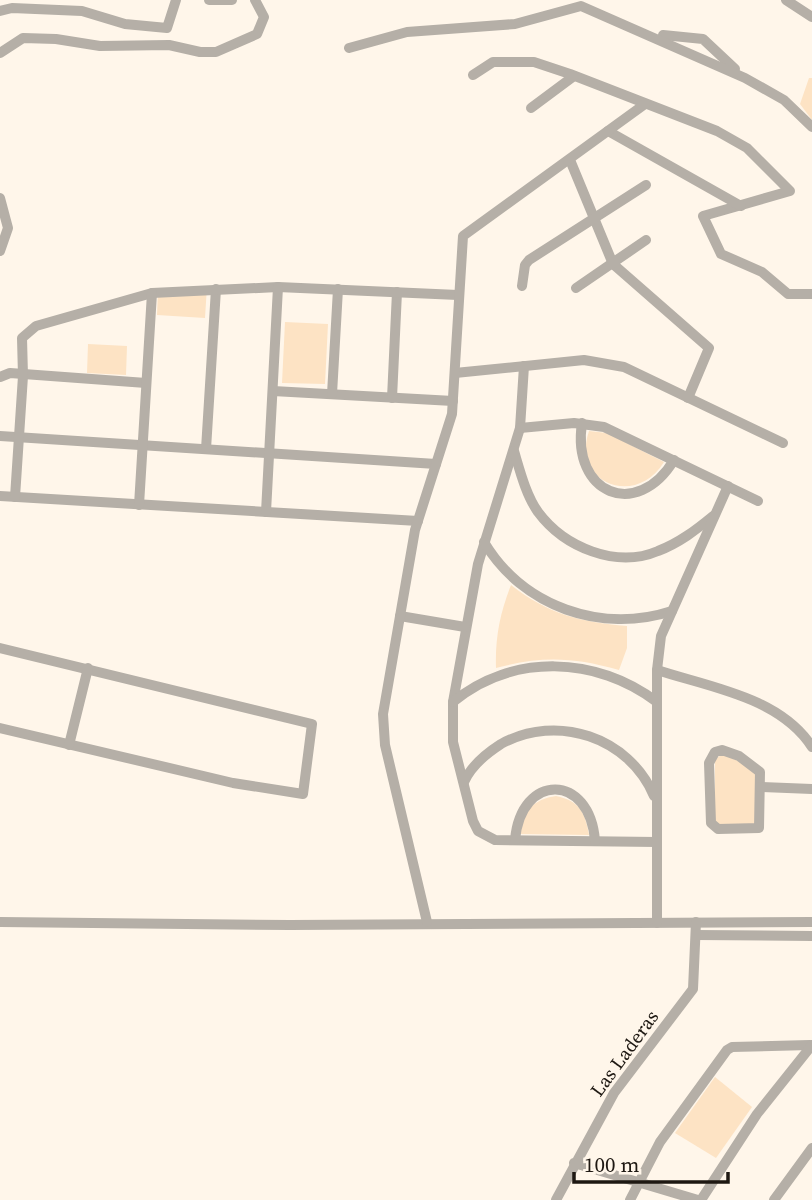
<svg xmlns="http://www.w3.org/2000/svg" width="812" height="1200" viewBox="0 0 812 1200" font-family="'Source Serif 4',serif">
<style>
.green{fill:#fde3c4}
.lines{fill:none;stroke-linecap:round;stroke-linejoin:round}
.minor{stroke:#b5afa7;stroke-width:10}
.labels{text-anchor:middle;dominant-baseline:central;stroke-width:5;stroke-linejoin:round;paint-order:stroke}
.street-label{font-size:19px;fill:#1e1812;stroke:#fff6ea}
</style>
<rect width="100%" height="100%" fill="#fff6ea"/>
<g class="green">
<path d="M809,78H812V120L800,104Z"/>
<path d="M207,286L205,318L157,315L158,290Z"/>
<path d="M285,322L328,324L325,384L282,383Z"/>
<path d="M88,344L127,346L126,375L87,373Z"/>
<path d="M589,431L607,433L664,462C635,509 571,482 589,431Z"/>
<path d="M511,585C548,614 580,622 627,626V648L619,670C572,657 542,656 496,668C495,638 500,613 511,585Z"/>
<path d="M723,754L745,764L756,774V824L715,825V759Z"/>
<path d="M556,796C580,801 585,813 589,835L520,834C521,812 534,799 556,796Z"/>
<path d="M715,1077L752,1107L716,1158L675,1133Z"/>
</g>
<g class="lines">
<g class="minor">
<path d="M209,0H232"/>
<path d="M786,0L812,17"/>
<path d="M0,11L12,8L82,11L125,24L167,28L176,0"/>
<path d="M663,35L703,39L735,69"/>
<path d="M349,48L407,32L515,24L581,6L745,78L784,100L812,127"/>
<path d="M0,53L23,38L56,39L100,46L169,45L200,52H216L257,34L264,17L255,0"/>
<path d="M473,75L493,62H534L570,74L717,131L747,148L790,191L703,216L721,254L762,272L788,294H812"/>
<path d="M531,108L574,76"/>
<path d="M608,131L741,206"/>
<path d="M570,160L613,264L709,348L688,398"/>
<path d="M0,198L8,228L0,251"/>
<path d="M522,286L525,265L529,260L646,185"/>
<path d="M576,288L646,240"/>
<path d="M524,366L520,428L478,564L453,702V742L473,821L478,831L495,840L657,842"/>
<path d="M455,373L584,360L624,367L783,443"/>
<path d="M0,377L10,373L146,383"/>
<path d="M273,391L453,401"/>
<path d="M332,394L338,289"/>
<path d="M392,398L397,292"/>
<path d="M582,423C571,494 637,521 674,460"/>
<path d="M520,428L574,423L604,427L758,501"/>
<path d="M0,436L436,464"/>
<path d="M206,449L216,289"/>
<path d="M514,451C520,471 526,495 538,512C564,547 616,569 658,551C679,543 696,530 713,516"/>
<path d="M0,496L418,521"/>
<path d="M15,497L23,376L22,338L36,326L152,293L278,287L458,295"/>
<path d="M139,505L152,293"/>
<path d="M266,512L278,287"/>
<path d="M484,542C523,607 601,634 672,611"/>
<path d="M400,616L465,627"/>
<path d="M0,648L312,724L303,794L233,783L0,728"/>
<path d="M657,670C709,687 780,697 812,747"/>
<path d="M453,702C512,653 597,656 657,702"/>
<path d="M69,745L88,668"/>
<path d="M722,750L739,756L760,772L759,828L718,829L711,823L709,763L715,752Z"/>
<path d="M464,782C471,766 487,753 501,744C557,713 629,737 654,796"/>
<path d="M760,787L812,789"/>
<path d="M515,840C521,772 590,773 595,841"/>
<path d="M0,922L290,925L812,922"/>
<path d="M427,922L385,745L383,714L415,530L452,414L463,236L645,104"/>
<path d="M657,923V670L661,636L728,486"/>
<path d="M696,935L812,936"/>
<path d="M574,1163L698,1200"/>
<path d="M556,1200L614,1093L693,989L696,922"/>
<path d="M630,1200L660,1142L727,1050L732,1047L810,1045"/>
<path d="M701,1200L757,1114L812,1045"/>
<path d="M774,1200L812,1148"/>
</g>
</g>
<g class="labels">
<g class="street-label">
<text transform="translate(624 1053) rotate(-54)">Las Laderas</text>
</g>
</g>
<path d="M574 1172v10h154v-10" fill="none" stroke="#1e1812" stroke-width="3.5"/>
<text x="584" y="1172" font-size="21" fill="#1e1812" stroke="#fff6ea" stroke-width="5" paint-order="stroke">100 m</text>
</svg>
